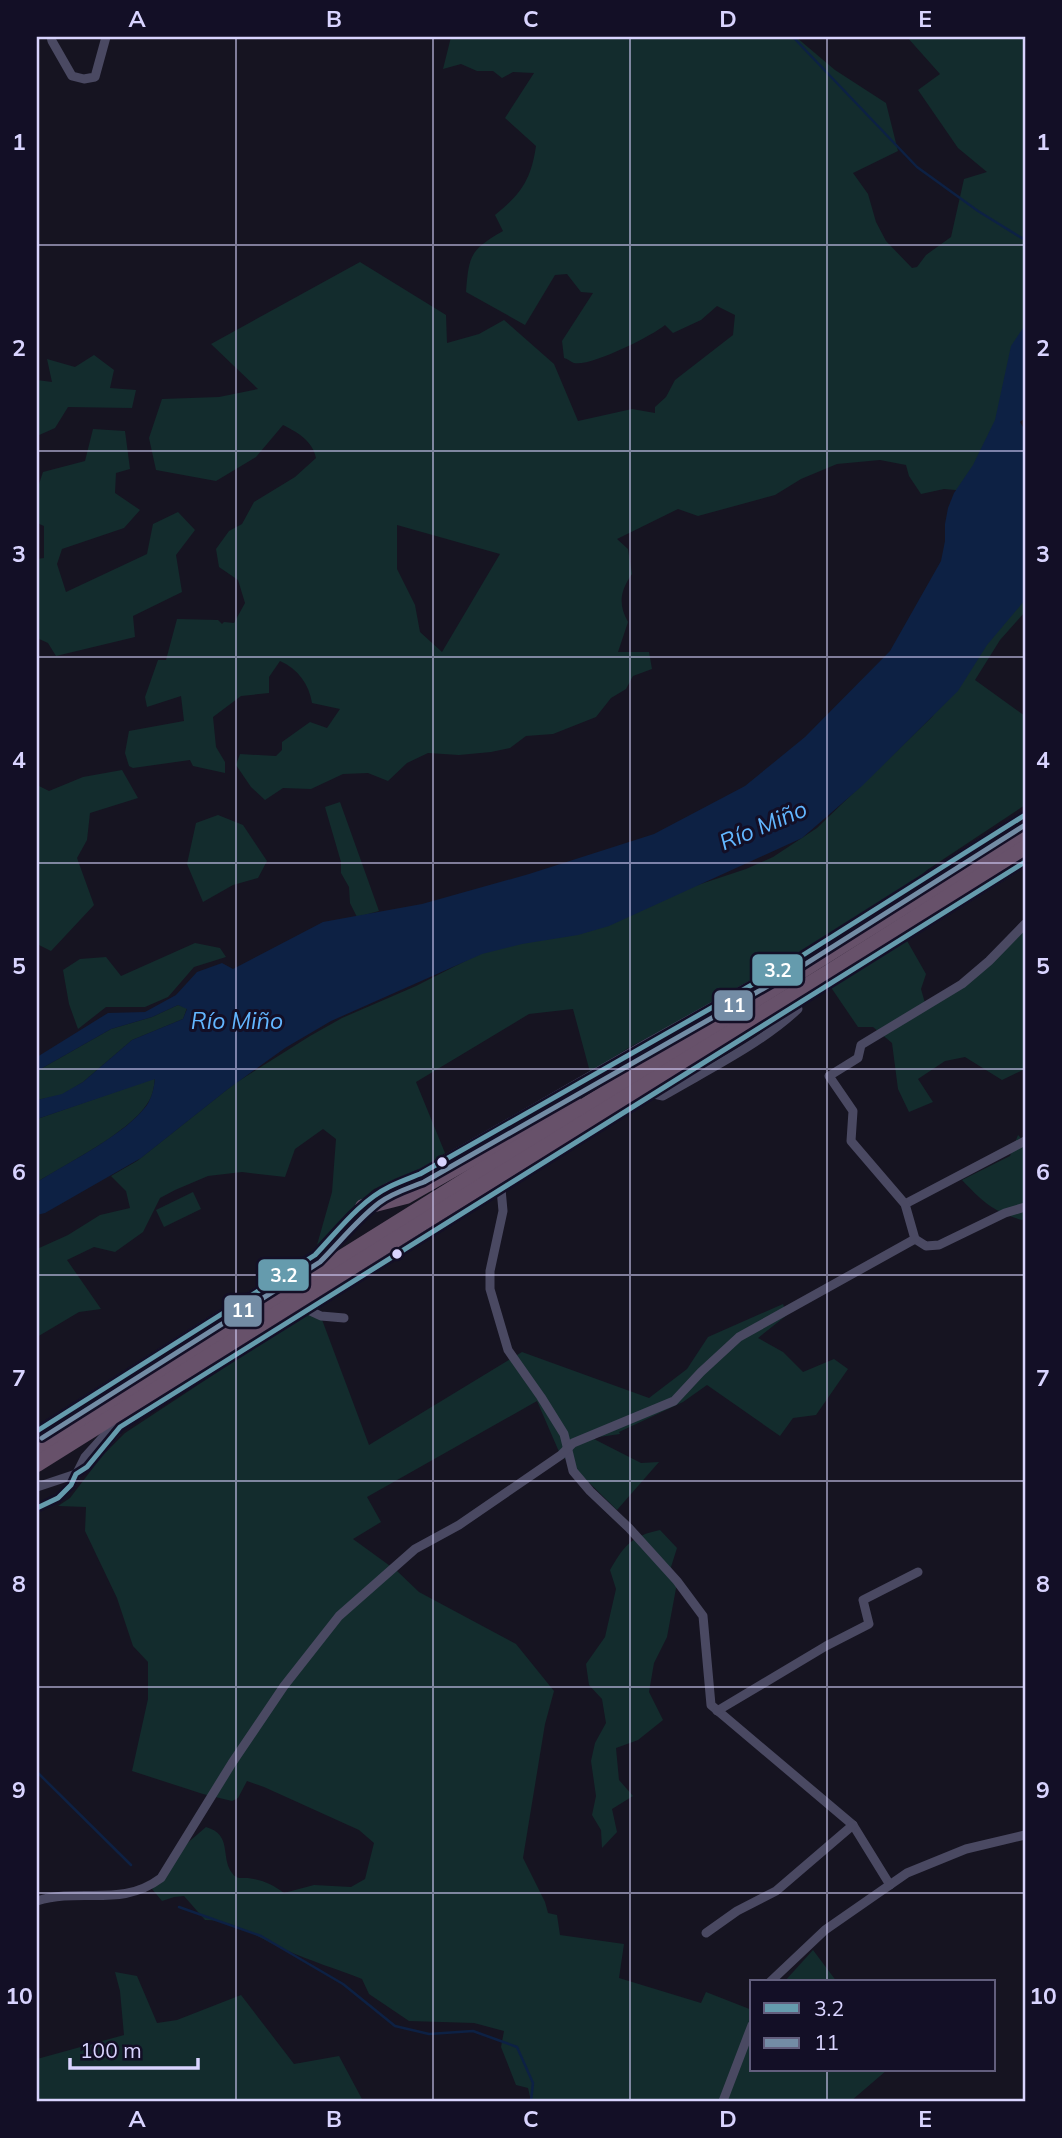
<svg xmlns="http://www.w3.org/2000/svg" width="1062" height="2138" viewBox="0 0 1062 2138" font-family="Mulish,sans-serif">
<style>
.green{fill:#132c2d;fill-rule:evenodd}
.water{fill:#0d2144}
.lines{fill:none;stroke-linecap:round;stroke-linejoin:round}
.stream{stroke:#0d2144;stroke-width:2.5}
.street{stroke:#4a4962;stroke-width:9}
.highway{stroke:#67516a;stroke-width:16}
.bus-1-casing{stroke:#130f26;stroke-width:10}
.bus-2-casing{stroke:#130f26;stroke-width:10}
.bus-1{stroke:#659bad;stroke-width:5}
.bus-2{stroke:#738ca5;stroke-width:5}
.grid{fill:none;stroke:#d9d4ff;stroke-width:2;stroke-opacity:0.55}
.bus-dot{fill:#d9d4ff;stroke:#130f26;stroke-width:2.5}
.labels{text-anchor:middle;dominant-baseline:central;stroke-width:6;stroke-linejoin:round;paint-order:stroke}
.water-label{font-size:23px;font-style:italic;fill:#62b6ff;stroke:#130f26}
.line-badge{stroke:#130f26;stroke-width:2.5}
.badge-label{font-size:19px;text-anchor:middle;font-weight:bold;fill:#fff}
.neatline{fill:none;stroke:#d9d4ff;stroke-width:2.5}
.grid-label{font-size:23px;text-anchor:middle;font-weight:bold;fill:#d9d4ff}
</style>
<rect width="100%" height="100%" fill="#161421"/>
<g class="green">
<path d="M451,37H796L835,70L886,103L898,151L853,173L868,194L876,222L886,241L912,268L917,267L926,255L951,237L964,179L987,172L958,148L918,90L940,74L907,37H1025V348L967,491L944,489L921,494L909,476L906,465L880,460L837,464L801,479L775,495L698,516L678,509L617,539L628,549L632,574C620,591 618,604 628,622L618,652H649L652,669L633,676L626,689L611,698L596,717L553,734L526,736L510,748L491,752L459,755L428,753L407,763L388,781L368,773L343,774L311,789L283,788L265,800L251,787L236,765L240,754L276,756L282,750V742L310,722L327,728L340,709L312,703C309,684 298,669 280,661L269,677V693L241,696L213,717L216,747L225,762V773L193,766L190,760L133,768L129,766L125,753L129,731L184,721L181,696L147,707L145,697L158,660H166L177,619L218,620L222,624L224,622L234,623L245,603L238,580L219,567L216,549L229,531L242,524L254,502L295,477L316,458C313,441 297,432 283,425L256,457L216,481L156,470L149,438L162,399L219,397L258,389L211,344L360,262L446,315L447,343L479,334L504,320L554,364L578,421L632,409L655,413V407L666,397L675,380L733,335L735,315L717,306L701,320L673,333L665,325C652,336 590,367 574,363C571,362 568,359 564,358L562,341L593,293L581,292L567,274L555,275L525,325L466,292C469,255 470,250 503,231L495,215C521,194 531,180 536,146L505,118L534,73L513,72L502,78L493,71H477L461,64L443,69ZM397,525L500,554L442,652L420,632L415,605L397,569Z"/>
<path d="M94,355L114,370L110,388L136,390L132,408L68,407L55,428L37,436V380L52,382L47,359L75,367Z"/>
<path d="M93,429L125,431L130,469L116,473L115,493L140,510L124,528L62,549L57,564L66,592L147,554L153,524L178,512L195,530L176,555L182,592L133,616L135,637L56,656L48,643L37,638V559L44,558V526L37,523V490L43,472L85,461Z"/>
<path d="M1025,566V612L1000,640L975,680L1025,716V805L927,870L911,885L755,981L630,1047L590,1072L573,1009L529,1014L416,1082L445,1153L427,1166L374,1189L347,1213L317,1245L332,1192L336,1139L323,1129L295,1149L285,1177L242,1172L208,1176L175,1190L160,1198L143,1232L115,1252L94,1247L67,1260L101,1309L79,1312L37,1337V1249L68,1235L100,1215L130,1208L126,1191L111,1176L137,1161L234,1084L310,1036L342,1018L416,986L483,952L568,928L746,869L773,857L817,828L932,717L955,684Z"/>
<path d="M122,770L138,798L90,813L87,840L77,858L94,905L51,951L37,944V785L49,791L83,777Z"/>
<path d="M340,802L379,911L357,917L350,903L349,887L341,873V862L325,807Z"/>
<path d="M218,815L243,825L267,861L258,878L233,885L203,902L187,864L196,823Z"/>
<path d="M1025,819L1024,823L754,992L513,1128L410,1190L385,1193L456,1158L615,1065L764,984Z"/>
<path d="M1025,926V1069L1002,1080L965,1057L945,1061L918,1079L933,1102L909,1112L898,1089L892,1043L873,1027H858L830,986L906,939L926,974L921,989L927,1010L969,982Z"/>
<path d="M195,943L220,948L226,957L194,967L168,997L145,1007H106L78,1029L69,1004L63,970L80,959L106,957L121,976Z"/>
<path d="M178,1005L187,1008L183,1019L132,1040L83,1082L62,1095L37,1100V1071L111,1029L152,1017Z"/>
<path d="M155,1078C154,1087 153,1096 147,1104C128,1133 68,1163 37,1182V1119Z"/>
<path d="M1018,1135L1025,1142V1219L1022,1220C993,1212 982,1201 962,1180L1010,1156Z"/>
<path d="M193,1192L201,1209L164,1227L156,1210Z"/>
<path d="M783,1304L787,1315L758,1338L783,1352L803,1372L834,1359L848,1369L816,1415L793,1418L780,1436L707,1385L683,1402L619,1432L620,1434L592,1438L641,1463L659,1462L617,1510L560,1454L537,1401L367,1497L381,1522L353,1539L397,1571L419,1592L516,1644L554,1691L545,1724L523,1858L545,1902L548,1913L557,1915L560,1935L624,1944L619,1978L701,2003L706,1992L752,2010V2070H887L851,2101H531L528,2088L516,2085L501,2047L504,2031L474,2023L409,2021L369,1994L362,1979C337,1969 310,1961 286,1950C259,1939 236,1920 205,1920L184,1896L174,1897L162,1901L152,1889L177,1852L206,1827C233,1835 220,1857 232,1873C236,1879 241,1878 248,1878C263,1880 272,1884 284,1893L314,1885L351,1887L365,1879L374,1843L359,1830L264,1787L247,1781L238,1798L232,1801L203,1794L132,1771L148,1699V1662L133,1646L117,1598L85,1531L86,1507L58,1506L70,1498L102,1456L125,1433L248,1352L318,1309L369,1445L522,1352L649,1398L687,1369L708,1337Z"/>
<path d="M660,1530L677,1548L671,1567L677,1583L667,1637L654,1663L649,1692L663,1720L638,1740L616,1748L619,1780L633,1796L612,1809L617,1832L602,1848L601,1830L592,1815L596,1796L591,1761L595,1743L606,1723L602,1699L589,1685L586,1664L605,1637L616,1589L610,1570C624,1546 631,1536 660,1530Z"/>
<path d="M813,1950L837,1982H784Z"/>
<path d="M115,1972L137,1976L157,2023L177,2020L241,1995L294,2064L339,2056L363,2101H37V2059L124,2035L120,1991Z"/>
</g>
<path class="water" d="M1025,325V418L1020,422L1023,427L1025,425V600L987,645L958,691L862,786L802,838L609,926L578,935L522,944L482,954L331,1021L285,1048L228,1089L141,1158L45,1213L37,1215V1182C69,1162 125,1135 147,1105C152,1097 154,1088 155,1079L37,1119V1100L62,1094L83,1082L132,1040L183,1019L187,1009L178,1005L152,1017L111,1029L37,1071V1057L108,1013L145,1012L176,995L197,972L222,963L233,969L323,922L422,904L529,874L654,834L745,786L805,737L890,651L941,561L945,541V524L948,508L954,493L973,465L995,420L1011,346Z"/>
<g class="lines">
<g class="stream">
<path d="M793,37L917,167L978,211L1025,240"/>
<path d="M37,1772L131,1865"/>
<path d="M179,1907L261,1936L343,1984L395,2026L429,2034L473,2031L517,2047L533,2083L531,2101"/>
</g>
<g class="street">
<path d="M51,37L52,41L72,76L84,79L95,77L106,37"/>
<path d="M654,1094L663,1096C707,1070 761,1044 798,1009"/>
<path d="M501,1189L503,1211L490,1271V1289L508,1350L541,1397L564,1434L573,1471L590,1491L629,1528L677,1581L703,1616L711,1705L853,1825L890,1885"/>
<path d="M905,1204L1025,1141"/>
<path d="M915,1239L926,1246L939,1245L1005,1213L1025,1207"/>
<path d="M308,1310L321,1316L344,1318"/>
<path d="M37,1431L315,1255L347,1221L374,1196L388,1187L420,1174L644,1045L792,962L1025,815"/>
<path d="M37,1487L76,1474L87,1467L117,1431"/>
<path d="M37,1508L58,1498L71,1485L85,1457L104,1436L1025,862"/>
<path d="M717,1711L826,1646L869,1624L863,1600L918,1572"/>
<path d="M37,1901C82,1887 121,1908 161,1878L232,1763L284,1686L339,1616L415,1549L459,1525L561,1455L573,1443L674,1401L701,1372L739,1337L915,1239L905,1204L851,1141L853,1111L829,1076L858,1058L861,1045L962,984L989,961L1025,924"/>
<path d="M706,1933L737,1911L776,1891L853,1825"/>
<path d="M770,1982L825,1930L907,1873L966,1849L1025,1835"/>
<path d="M723,2101L752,2025"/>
</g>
<g class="highway">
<path d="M363,1207L406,1196L573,1101"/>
<path d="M37,1448L1025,831"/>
<path d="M37,1464L430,1218L831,971L1025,848"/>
</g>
<g class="bus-1-casing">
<g id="bus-1">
<path d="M37,1431L315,1255C337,1232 360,1201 389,1187C399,1182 410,1178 420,1174L792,962L1025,815"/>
<path d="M37,1508L58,1498L71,1485L76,1474L87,1467L120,1427L1025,862"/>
</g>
</g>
<g class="bus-2-casing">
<path id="bus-2" d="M42,1438L320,1262C340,1242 357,1220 379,1203C392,1193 409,1188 424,1182L796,970L1025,825"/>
</g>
<use href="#bus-1" class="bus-1"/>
<use href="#bus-2" class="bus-2"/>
</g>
<path class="grid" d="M236,37V2101M433,37V2101M630,37V2101M827,37V1982M37,245H1025M37,451H1025M37,657H1025M37,863H1025M37,1069H1025M37,1275H1025M37,1481H1025M37,1687H1025M37,1893H1025M827,2070V2101"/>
<g class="bus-dot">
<circle cx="442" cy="1162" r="6"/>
<circle cx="397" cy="1254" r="6"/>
</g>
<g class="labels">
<g class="water-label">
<text transform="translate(763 825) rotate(-23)">Río Miño</text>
<text x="237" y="1020">Río Miño</text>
</g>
</g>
<g class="line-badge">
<rect x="751" y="953" width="53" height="34" rx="7" fill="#659bad"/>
<rect x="713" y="989" width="41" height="33" rx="7" fill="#738ca5"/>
<rect x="257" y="1258" width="53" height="34" rx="7" fill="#659bad"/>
<rect x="223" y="1294" width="40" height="34" rx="7" fill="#738ca5"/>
</g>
<g class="badge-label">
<text x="778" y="977">3.2</text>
<text x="734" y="1012">11</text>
<text x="284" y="1282">3.2</text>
<text x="243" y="1317">11</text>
</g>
<rect width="1062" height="2138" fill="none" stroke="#130f26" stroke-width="77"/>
<rect x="750" y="1980" width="245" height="91" fill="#130f26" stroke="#625e7d" stroke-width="2"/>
<rect x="764" y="2003" width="35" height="10" fill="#659bad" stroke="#625e7d" stroke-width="2"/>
<text x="814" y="2016" font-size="21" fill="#d9d4ff">3.2</text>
<rect x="764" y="2038" width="35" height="10" fill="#738ca5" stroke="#625e7d" stroke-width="2"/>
<text x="814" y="2050" font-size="21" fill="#d9d4ff">11</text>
<path d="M70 2058v10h128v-10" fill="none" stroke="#d9d4ff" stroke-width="3.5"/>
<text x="80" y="2058" font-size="21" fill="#d9d4ff" stroke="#130f26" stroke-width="5" paint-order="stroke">100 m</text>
<rect x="38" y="38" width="986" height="2062" class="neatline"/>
<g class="grid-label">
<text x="137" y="27">A</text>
<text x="334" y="27">B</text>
<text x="531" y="27">C</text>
<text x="728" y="27">D</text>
<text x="925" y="27">E</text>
<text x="19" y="150">1</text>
<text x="1043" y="150">1</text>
<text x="19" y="356">2</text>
<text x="1043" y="356">2</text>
<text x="19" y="562">3</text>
<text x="1043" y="562">3</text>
<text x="19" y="768">4</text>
<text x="1043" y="768">4</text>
<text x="19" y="974">5</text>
<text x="1043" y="974">5</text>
<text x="19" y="1180">6</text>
<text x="1043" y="1180">6</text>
<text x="19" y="1386">7</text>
<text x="1043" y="1386">7</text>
<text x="19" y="1592">8</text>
<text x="1043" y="1592">8</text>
<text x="19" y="1798">9</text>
<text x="1043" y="1798">9</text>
<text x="19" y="2004">10</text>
<text x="1043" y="2004">10</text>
<text x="137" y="2127">A</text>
<text x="334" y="2127">B</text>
<text x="531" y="2127">C</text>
<text x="728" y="2127">D</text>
<text x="925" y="2127">E</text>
</g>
</svg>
